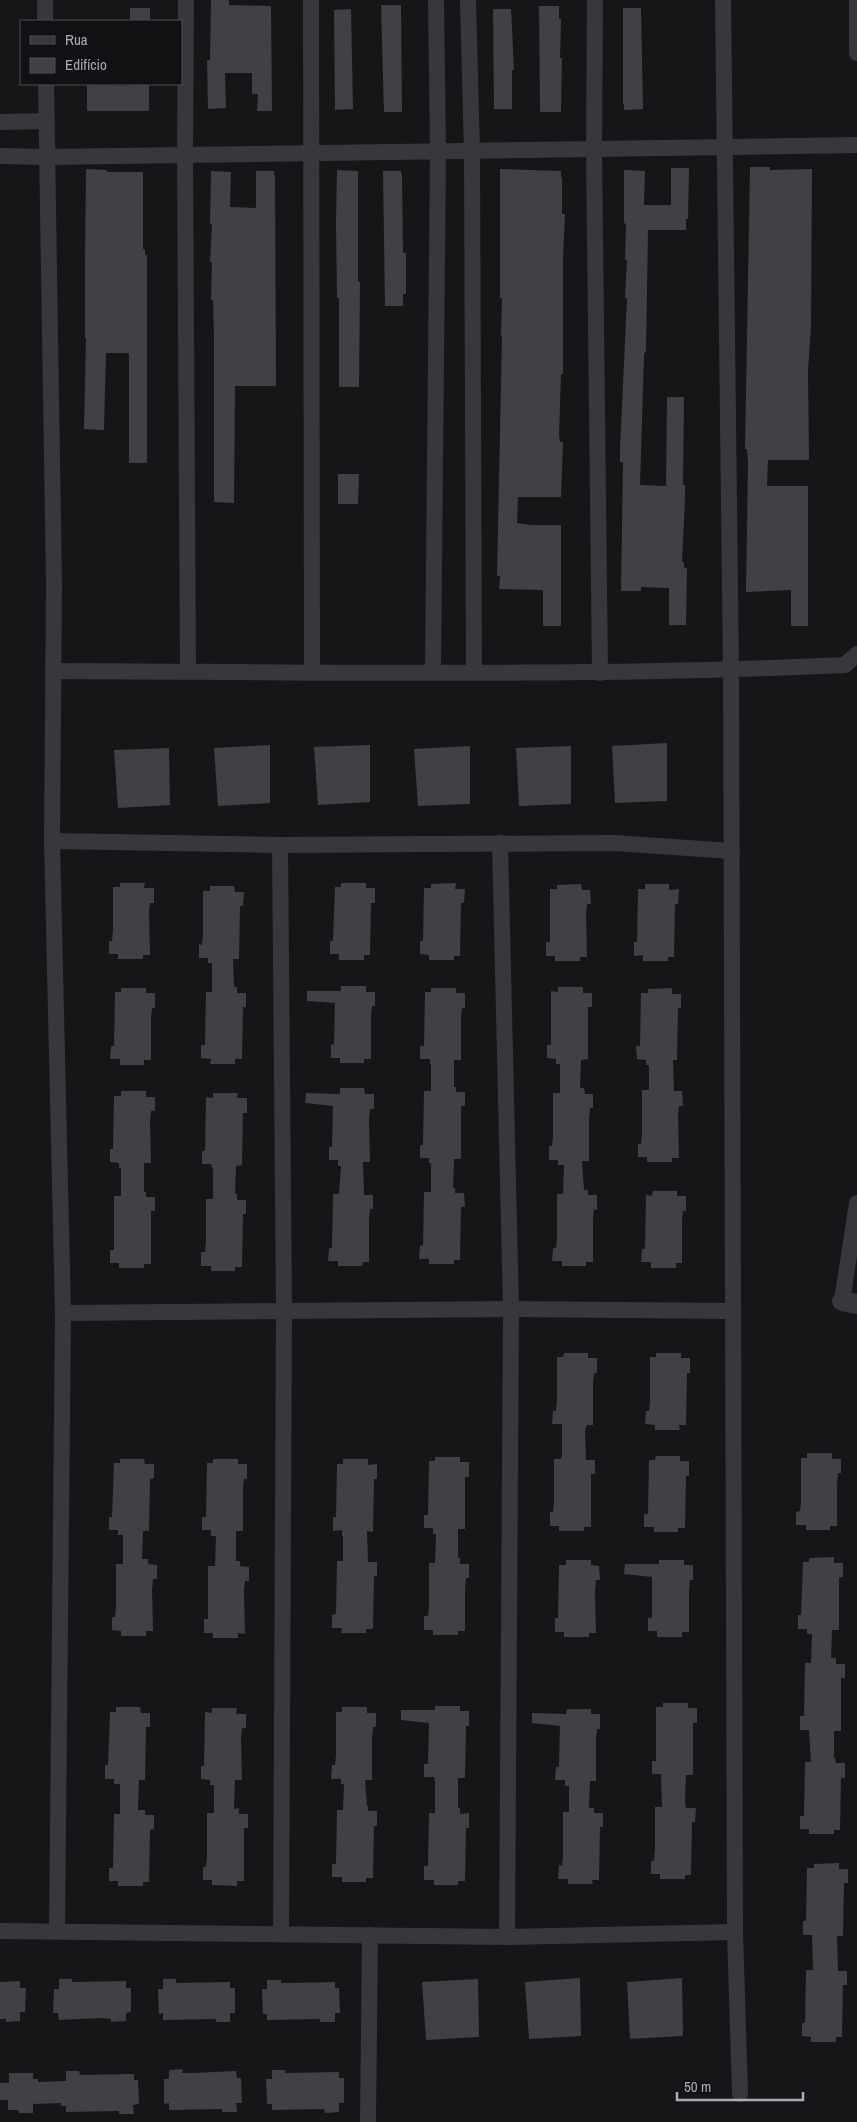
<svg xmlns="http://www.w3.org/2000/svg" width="857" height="2122" viewBox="0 0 857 2122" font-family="'Archivo Narrow',sans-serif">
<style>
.building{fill:#404145}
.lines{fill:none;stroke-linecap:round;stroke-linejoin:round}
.minor{stroke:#37383d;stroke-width:16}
.tertiary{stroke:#37383d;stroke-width:20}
</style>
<rect width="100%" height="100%" fill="#161618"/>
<g class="building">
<path d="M211,0H229V5L271,6L272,111H257L258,94H252V73H225L226,108L208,109L207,60H210Z"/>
<path d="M381,5H401L402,112H384Z"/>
<path d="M539,6H559V19H561L560,58H562L561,112H540Z"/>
<rect x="130" y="8" width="20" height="13"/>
<path d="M623,8H641L643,109L624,110V104H623Z"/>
<path d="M351,9L353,109L335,110L334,10Z"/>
<path d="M493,9H511L514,70H512V109H494Z"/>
<path d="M129,84H149V111H87V85L129,86Z"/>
<path d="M750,167H770V170L812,169L811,326L808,371L809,460H768L767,486H808V626H791V590L746,592L748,462L747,449H745Z"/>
<path d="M671,168H689L688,219H686V230H648L646,350L644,355L640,485L666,486L667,397H684L683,485H685V498L682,562H684V568H687L686,625H669V588L641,587V591H621L623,462H620V449L627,298H625L627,260H625L626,224L624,223V170L645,171L644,205H671Z"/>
<path d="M86,169L107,170V172H143V249H145V255H147V463H129V353H106L104,430L84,429L86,338H85V261Z"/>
<path d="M500,169L561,171V177H562V214H565L563,258V374H561L559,436L560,442H563L561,497H518L517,523L530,525H561V626H543V590L499,589L500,576H497L502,337H501L502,298H500Z"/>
<path d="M337,170L358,171V282H360L359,387H339V298H337L336,223Z"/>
<path d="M211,171L231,172L230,207L256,208V171H274L275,177L276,386H235L234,503L214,502V337L213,300H211L212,262H210L212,224H210Z"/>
<path d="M383,171H401L402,176L403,253H406V294H403V306H385Z"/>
<path d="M338,474H359L358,504H338Z"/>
<path d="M667,743V801L615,803L612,746Z"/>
<path d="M270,745V803L218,806L214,748Z"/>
<path d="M370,745V802L318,805L314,747Z"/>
<path d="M470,746V804L418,806L414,749Z"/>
<path d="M571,746V804L519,806L516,748Z"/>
<path d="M169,748L170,805L118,808L114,750Z"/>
<path d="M120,883H145L144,888H154V903H150L149,913L150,955H143V959H118V954H109V941H112L113,930V887H120Z"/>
<path d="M341,883H366V888H375V903H371L370,955H364V960H339V954H330V941H333L335,887H341Z"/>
<path d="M456,883L455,889H465L464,903H461L460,956H454V960H429V955L420,954V941H423L424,888H431V884Z"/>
<path d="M581,884L582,890H590L591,904H587L586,915L587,957H580V961H555V956H546V942H550V889H557V885Z"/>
<path d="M645,884H669V890L679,889L678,904H675L674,957H668V961H643V955L634,956V942H637L638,889H645Z"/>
<path d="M210,886H234L235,892H244L243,906H240L239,959H233L234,987H237V993H246V1007H243L242,1059H235V1064H210L211,1059L201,1058V1045H205L206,992H212V963H208V958H199V944L202,945L203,934V891H210Z"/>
<path d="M341,986H366V992H375V1006H372L371,1017V1059H364V1063H340V1058H331V1045L334,1044L335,1003L307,1001V991H341Z"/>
<path d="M558,987H583V993H592V1007H588V1059L581,1060L580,1088H584L585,1094H593V1108H590L589,1119V1161H582L584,1190H588V1195H597V1210L594,1209L593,1220V1262H586V1266H562V1261H552L553,1248H556L557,1237V1194H563L564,1165H558V1160H549V1146H552L553,1136V1093H560V1064H556V1059L547,1058V1045H551V991L558,992Z"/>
<path d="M121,988H146V993H155V1008H152L151,1018V1060H144V1065H120V1059H110L111,1046H114L115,992H121Z"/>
<path d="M431,988H456V993H465V1008H462L461,1018V1060H454V1087H456V1092H465V1106H461V1159H454L453,1188H455V1193H464L465,1207H461L460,1260H454V1264H429V1259H419L420,1245L423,1246L424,1192H431V1163H429V1158H420V1145H423L424,1091H431V1064H430V1059H420V1046H424L425,992H431Z"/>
<path d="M672,988V994H681V1008H678L677,1060H673L674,1091H682L683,1106H679L678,1116L679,1158H672V1162H647V1157H638V1144H641L642,1133V1090H649V1065H646V1060L637,1059L636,1046H640L641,993H648V989Z"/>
<path d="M340,1088H364L365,1094H374V1109H370L369,1119L370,1162H363L364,1195H373V1209H370L369,1220V1262H363L362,1266H338V1261H328L329,1248H332L333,1194H339L341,1166H338V1160H329V1147H332L333,1106L305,1103L306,1093L340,1094Z"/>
<path d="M121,1091H146V1097H155V1111H151L150,1122L151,1163H144V1192H146V1197H155V1211H151V1264H144V1268H119V1263H110V1250H114V1196H121V1168H119V1163L110,1162V1149H113L114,1096H121Z"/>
<path d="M213,1093H238L237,1098H247V1113H243L242,1165L236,1166L235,1194H237V1200H246V1214H243L242,1267H235V1271H211V1266H201V1252H205L206,1242V1199H213V1170L211,1164H202V1151H205L206,1097L213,1098Z"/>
<path d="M653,1191H677V1196H686V1211H683L682,1221V1263H676V1268H651V1262H641L642,1249H645L646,1195L652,1196Z"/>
<path d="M564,1353H588V1358H597V1373H594L593,1383V1425H587L585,1430L586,1460H595V1474H591V1527H584V1531H559V1526H550V1512H553L554,1502V1459H561L562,1454V1424H552L553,1411H556L557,1400V1357H563Z"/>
<path d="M656,1353H681V1358H690V1373H687L686,1425H679L680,1430H655V1425L645,1424L646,1411H649L650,1401V1357H656Z"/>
<path d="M807,1453H832V1459H841V1473H838L837,1484V1526H830V1530H806V1525H796V1512L800,1511L801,1501V1458H807Z"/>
<path d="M656,1456H680V1461H689V1476H686L685,1528H678V1532H654V1527H644V1514H648L649,1460H655Z"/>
<path d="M435,1457H460V1462H469V1477H465V1529H458V1558H460V1564H469V1578H466L465,1589V1631H458V1635H433V1630H424V1616H428L429,1606V1563H435L436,1534H433V1528H424V1515H428L429,1461H435Z"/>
<path d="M120,1459H144L145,1464H154V1478L150,1479L149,1531H143L142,1559H148V1564L157,1565V1579H153L152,1590L153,1631H146V1636H121V1631L112,1630V1617H115L116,1607V1564H123V1535H118V1530H109V1517H112L114,1463H120Z"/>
<path d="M213,1459H238V1464H247V1479H244L243,1489V1531H236V1561H240V1566L249,1567V1581H245L244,1591L245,1634L238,1633V1638H213V1633H204V1619H208V1566H215L216,1536H211V1530H202V1517H206L207,1463H213Z"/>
<path d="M343,1459H368V1465L377,1464V1479H374L373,1532L367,1531L368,1562H377V1576H374L373,1629H366V1633H341L342,1628H332V1615L336,1614L337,1561H343V1536H342V1530L333,1531V1517H336L337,1464H343Z"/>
<path d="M834,1557V1563H843V1577H839V1630H832L831,1658H836V1664H845V1678H841V1731H834V1758H835L836,1763H845V1778H841L840,1830H834V1834H809V1829H800V1816H804L805,1762H811L809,1730H800V1716H804L805,1663H811L812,1634H807V1629H798V1615H801L803,1562H809V1558Z"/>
<path d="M566,1560H591V1565L599,1566L600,1580H596L595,1591L596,1633H589V1637H564V1632H555V1618H558L559,1565H566Z"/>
<path d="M659,1560H684V1565H693V1580H690L689,1590V1632H682V1637H657V1631H648V1618H652V1577L624,1574L625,1564H659Z"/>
<path d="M663,1703H688V1708H697V1723H693V1775H686L685,1802L686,1808H696L695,1822H692L691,1875H685V1879H660V1874H651V1861H654L655,1850V1807H662L661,1774H652V1761H656V1707H663Z"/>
<path d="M435,1706H460V1711H469V1726H466L465,1778H458V1808H460V1814L469,1813V1828H466L465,1881H458V1885H434V1880H424V1866H428L429,1813H435V1782L434,1777H424V1764H428L429,1723L401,1720V1710H435Z"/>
<path d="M116,1707H140L141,1713H150V1727H146L145,1780H139L138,1810H145V1815H154V1829L150,1830L149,1882H143V1886H118V1881H109V1868H113L114,1814H120V1784H114V1779H105V1765H108L110,1712H116Z"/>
<path d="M342,1707H367V1713H376V1727H373L372,1738V1780H365L367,1806H368V1811H377V1826H374L373,1878H366V1882H342V1877H332V1864H336L337,1810H343L344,1784H341V1779H331L332,1765H335L336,1755V1712H342Z"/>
<path d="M212,1708H237L236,1714H246V1728H242L241,1739L242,1780H235L234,1809L239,1808V1814H248V1828H244V1881H237V1886L212,1885V1880H203V1867H206L207,1856V1813H214V1785H210V1780L201,1779V1766H204L205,1712L212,1713Z"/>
<path d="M567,1709H591V1714H600V1729H597L596,1739V1781H590L589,1808H594V1813H603V1827H600L599,1880H592L593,1884H568V1879H558L559,1865L562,1866L563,1855V1812H569V1786H565V1780H555L556,1767H559L560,1726L532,1723V1713L566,1714Z"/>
<path d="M839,1863V1869H848V1883H844L843,1936H837L838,1971H847V1985H843L842,2037H836V2042H811V2037L802,2036V2023H805L806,1970H813L812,1935H803V1921H806L807,1868H814V1864Z"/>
<path d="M580,1978L581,2036L529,2039L525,1982Z"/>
<path d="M682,1978L683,2036L630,2039L627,1982Z"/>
<path d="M59,1979H72V1982L126,1981V1988H131V2012L126,2013V2021L111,2022V2019L101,2018L59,2020L58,2013H53L54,1989H59Z"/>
<path d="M163,1979H176V1983L230,1982V1988H235V2013H230V2022H216V2019L163,2020V2013L159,2014L158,1989H163Z"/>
<path d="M478,1979L479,2037L426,2040L422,1982Z"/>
<path d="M267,1980H281V1983H291L335,1982V1988H339L340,2013H335V2022H320V2019L267,2020V2014H263L262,1989H267Z"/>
<path d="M20,1981V1988H26L25,2012H20V2021L6,2022V2019H0V1982Z"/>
<path d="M183,2069L182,2073H193L236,2071L237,2078H241L242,2103H236L237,2112H222V2109L169,2110V2103L164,2104V2079H169V2070Z"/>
<path d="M272,2070H285V2073L339,2072V2078H344V2103H339V2112L325,2113L324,2109L272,2110V2104H267L266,2079H272Z"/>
<path d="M66,2071H79L80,2075L134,2074V2080H138L139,2104L133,2105L134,2114H119V2111L66,2112V2106H61V2103L33,2104V2113H19L18,2110H8V2100H0V2083H9V2073H33V2079H38V2082L66,2081Z"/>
</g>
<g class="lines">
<g class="minor">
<path d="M45,0V21"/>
<path d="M186,0L185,155L188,671"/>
<path d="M311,0L312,672"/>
<path d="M468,0L472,152L474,672"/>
<path d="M595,0L594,150L600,673"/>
<path d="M723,0L731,671L735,1932L740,2094"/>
<path d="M857,0V53"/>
<path d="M46,84L54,584L52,841L63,1313L57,1931"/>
<path d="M0,122L47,121"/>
<path d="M0,156L47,157L857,145"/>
<path d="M53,671C317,672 581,677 845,665L857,654"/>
<path d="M433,672L438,152L436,0"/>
<path d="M52,841L280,845L614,843L732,851"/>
<path d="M500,843L511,1309L507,1937"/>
<path d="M280,845L284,1310L281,1934"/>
<path d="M842,1301L857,1203"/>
<path d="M63,1313L511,1309L733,1311"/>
<path d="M0,1931L507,1937L735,1932"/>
<path d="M368,2122L370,1935"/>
</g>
<path class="tertiary" d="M842,1301L857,1304"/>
</g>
<rect x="20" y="20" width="162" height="65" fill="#111113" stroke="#4d4f55"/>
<rect x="30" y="36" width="25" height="8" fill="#37383d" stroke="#4d4f55"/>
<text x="65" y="45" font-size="15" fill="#a8adb8">Rua</text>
<rect x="30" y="58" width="25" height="15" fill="#404145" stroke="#4d4f55"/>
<text x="65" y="70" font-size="15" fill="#a8adb8">Edifício</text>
<path d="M677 2092v8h126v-8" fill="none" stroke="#a8adb8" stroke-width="2.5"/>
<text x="684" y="2092" font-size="15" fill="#a8adb8" stroke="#111113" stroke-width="4" paint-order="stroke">50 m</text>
</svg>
